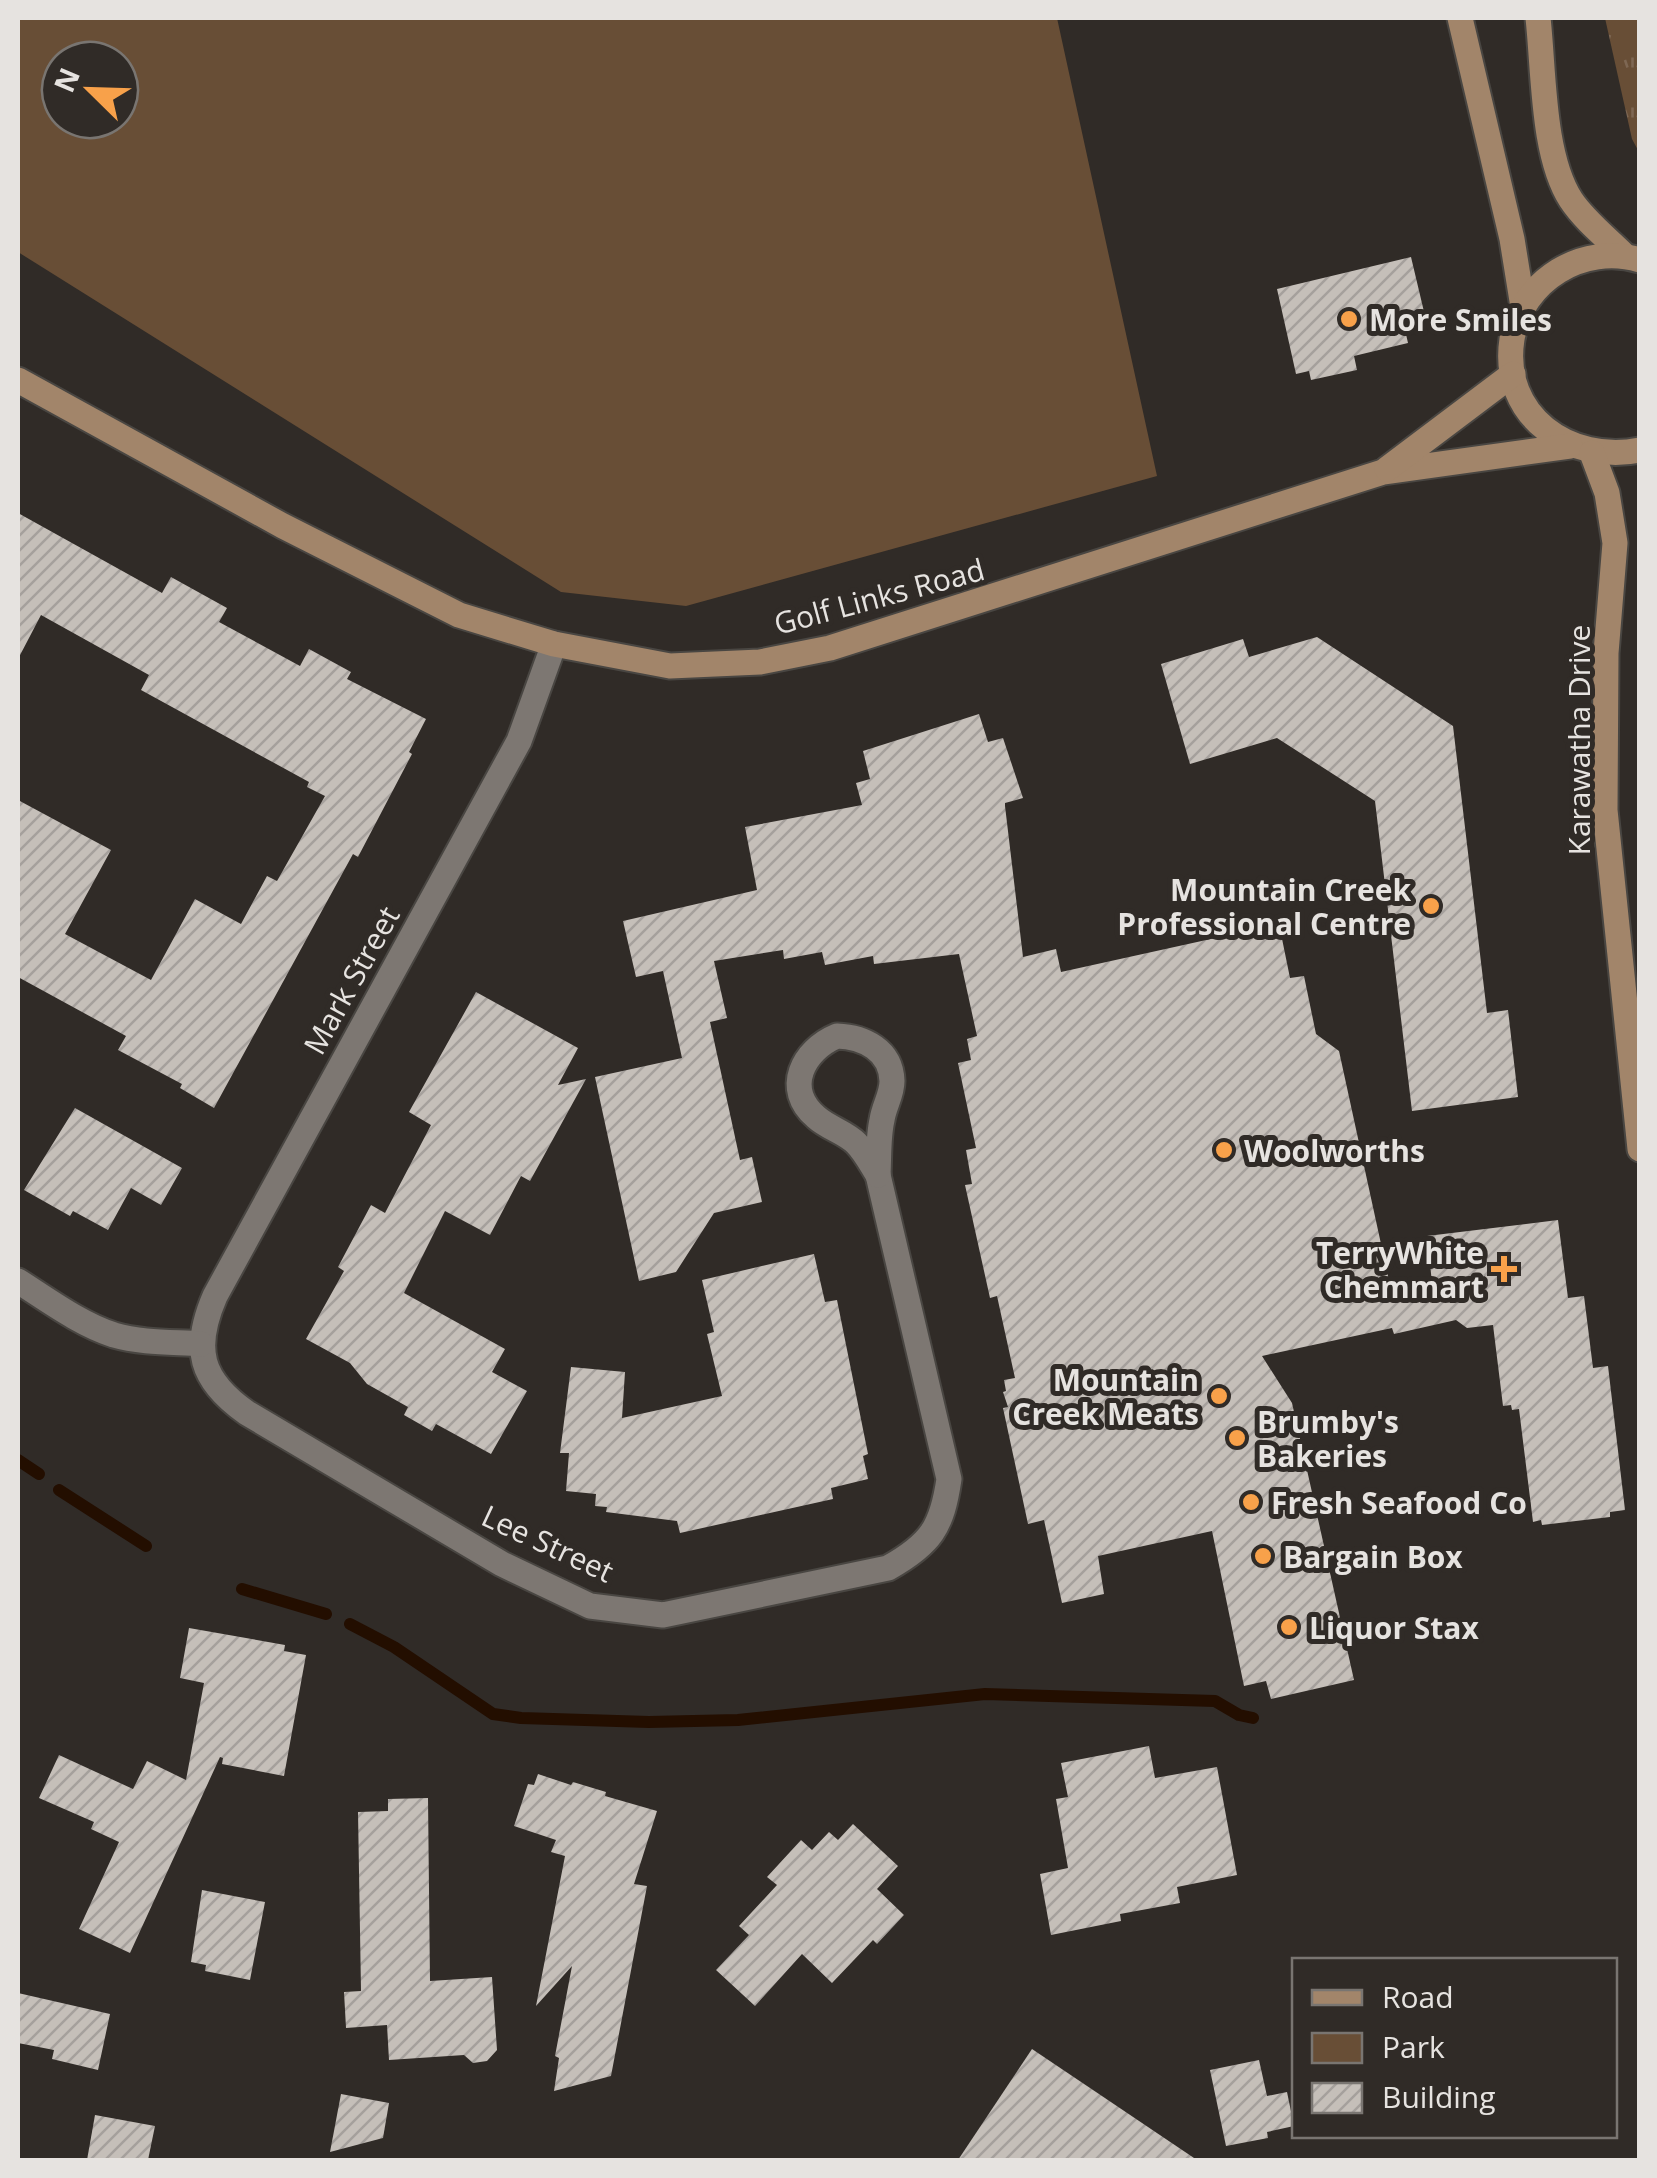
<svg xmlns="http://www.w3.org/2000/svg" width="1657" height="2178" viewBox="0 0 1657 2178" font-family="'Open Sans',sans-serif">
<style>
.green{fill:#684e36;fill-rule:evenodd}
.park{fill:url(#park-tufts)}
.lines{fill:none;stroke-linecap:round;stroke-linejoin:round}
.stream{stroke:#230e00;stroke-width:12}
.building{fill:url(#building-hatch)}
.minor-casing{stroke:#494642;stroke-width:29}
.secondary-casing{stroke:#494642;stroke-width:29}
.minor{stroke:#7d7772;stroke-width:25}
.secondary{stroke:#a2856a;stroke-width:25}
.poi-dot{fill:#f8a14a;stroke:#302b27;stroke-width:4}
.labels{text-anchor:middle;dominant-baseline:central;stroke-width:10;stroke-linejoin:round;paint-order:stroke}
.poi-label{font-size:30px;font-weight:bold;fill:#e6e3e0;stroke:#302b27;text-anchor:start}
.street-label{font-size:30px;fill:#e6e3e0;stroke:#302b27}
</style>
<defs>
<pattern id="park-tufts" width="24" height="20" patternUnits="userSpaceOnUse" patternTransform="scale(2.5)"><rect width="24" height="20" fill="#684e36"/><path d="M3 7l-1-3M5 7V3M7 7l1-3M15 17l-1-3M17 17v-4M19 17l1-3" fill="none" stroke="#7e6753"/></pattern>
<pattern id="building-hatch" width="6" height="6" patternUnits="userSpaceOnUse" patternTransform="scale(2.5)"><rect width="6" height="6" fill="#c5bfb9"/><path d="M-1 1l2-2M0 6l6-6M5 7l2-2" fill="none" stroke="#a5a09c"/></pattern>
</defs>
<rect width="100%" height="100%" fill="#302b27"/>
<path class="green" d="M18,18H1057L1157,476L686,606L561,592L18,252ZM60,60H120V120H60Z"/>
<path class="park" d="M1605,18H1639V152L1632,139Z"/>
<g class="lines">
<g class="stream">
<path d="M18,1460L39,1474"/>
<path d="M59,1490L146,1546"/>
<path d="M242,1589L326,1614"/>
<path d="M350,1624L394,1647L493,1714L521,1718L649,1722L738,1720L985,1694L1215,1701L1239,1715L1253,1718"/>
</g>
</g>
<g class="building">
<path d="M1411,257L1425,316L1403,321L1408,343L1354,356L1357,370L1311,380L1309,371L1296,374L1277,289Z"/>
<path d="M18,513L162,593L171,577L227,608L219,622L300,666L309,649L351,672L347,679L426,719L409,752L412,754L358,857L353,854L214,1108L180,1088L182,1084L118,1050L126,1036L18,977V800L111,850L65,934L151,980L195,899L241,924L267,876L277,881L325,796L307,787L309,782L141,690L149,675L41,615L18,659Z"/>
<path d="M1317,637L1453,726L1487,1013L1508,1010L1518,1097L1412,1111L1375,801L1277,738L1190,764L1161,664L1243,639L1249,657Z"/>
<path d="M979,714L988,742L1003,738L1023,798L1005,803V806L1023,957L1056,949L1061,972L1279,924L1290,978L1304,976L1316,1034L1339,1051L1393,1299L1433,1292L1427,1236L1558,1220L1568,1298L1584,1296L1593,1368L1608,1366L1625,1510L1610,1512V1517L1542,1525L1541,1520L1533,1522L1519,1409L1512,1410L1511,1405L1503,1406L1493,1325L1467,1328L1456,1320L1394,1334L1392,1328L1262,1356L1292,1403L1354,1680L1271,1699L1266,1681L1244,1686L1212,1531L1098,1556L1104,1594L1062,1603L1044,1520L1028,1524L1003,1408L1008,1407L1003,1392L1006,1391L1004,1380L1015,1378L997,1296L990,1298L965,1185L972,1184L966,1150L976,1148L958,1063L971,1060L967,1039L977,1036L959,954L874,964L873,956L825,965L822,952L784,959L783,950L714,961L727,1018L710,1022L740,1160L752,1157L762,1202L714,1213L676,1272L639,1281L595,1077L682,1058L663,971L636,977L623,921L757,890L745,827L862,805L856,783L870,779L863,751Z"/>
<path d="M476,992L578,1048L558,1085L586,1079L530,1181L521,1176L490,1235L445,1211L404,1293L505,1349L492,1372L527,1391L491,1454L436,1424L432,1431L404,1415L408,1407L367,1384L350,1363L306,1339L344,1271L338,1267L371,1205L385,1213L431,1125L409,1112Z"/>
<path d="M75,1108L182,1168L161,1205L131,1188L108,1230L73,1211L70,1216L24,1190Z"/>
<path d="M814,1254L825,1302L837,1300L868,1454L863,1456L868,1479L831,1488L833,1499L680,1533L677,1521L606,1512L607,1507L595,1506L596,1494L566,1491L569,1453H560L571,1367L625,1372L622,1418L722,1396L707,1334L714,1332L702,1280Z"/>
<path d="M189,1628L285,1645L284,1651L306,1655L284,1776L222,1764L223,1758L220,1757L130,1953L79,1929L119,1842L91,1829L94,1822L39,1798L59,1755L133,1789L147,1761L186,1780L204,1683L180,1678Z"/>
<path d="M1149,1746L1155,1778L1217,1767L1237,1875L1177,1887L1180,1903L1120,1914L1121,1921L1051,1935L1040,1874L1068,1868L1056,1799L1068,1797L1061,1763Z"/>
<path d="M538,1774L571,1785L573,1782L606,1792L605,1796L657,1811L634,1884L647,1886L611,2076L554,2091L559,2058L555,2056L572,1966L536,2006L565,1856L551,1852L556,1840L514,1826L528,1784L534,1785Z"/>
<path d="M428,1798L430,1981L492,1977L497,2050L487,2061L473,2063L464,2055L389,2060L387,2025L346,2028L344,1992L361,1991L358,1812L388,1811V1799Z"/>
<path d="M853,1824L898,1866L877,1889L904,1915L877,1944L873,1940L832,1983L802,1954L755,2006L716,1970L749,1935L739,1926L777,1885L767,1877L801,1840L812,1850L829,1832L838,1840Z"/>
<path d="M202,1890L265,1902L250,1980L205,1971L206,1965L191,1962Z"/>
<path d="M18,1993L110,2014L98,2070L52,2059L54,2050L18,2043Z"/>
<path d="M1032,2049L1096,2092L1197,2160H958Z"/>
<path d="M1259,2060L1267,2096L1287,2092L1294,2126L1267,2132L1268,2138L1226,2146L1210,2070Z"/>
<path d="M341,2094L389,2103L383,2138L330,2152Z"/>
<path d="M95,2115L155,2126L148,2160H87Z"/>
</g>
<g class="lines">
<g class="minor-casing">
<g id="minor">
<path d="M554,644L519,741L215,1296C192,1349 200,1380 247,1413L502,1564L590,1606L663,1615L888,1568C931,1544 942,1527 949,1479L878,1175"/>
<path d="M837,1036C864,1037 891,1050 892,1081C892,1095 884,1106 882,1120C878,1137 879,1157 878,1175C871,1164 865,1152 856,1143C845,1132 828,1128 816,1117C783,1089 803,1050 837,1036Z"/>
<path d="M18,1281C48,1300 80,1324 114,1335C142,1343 173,1342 201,1344"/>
</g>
</g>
<g class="secondary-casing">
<g id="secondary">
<path d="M1460,18L1512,239L1523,307"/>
<path d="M1538,18C1544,71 1542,155 1571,200C1585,221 1607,238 1625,256"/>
<path d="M1640,260C1583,243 1522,280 1512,339C1500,416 1570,464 1640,450"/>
<path d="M18,380L283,526L459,615L554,644L670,666L760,662L830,648L1383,472L1570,446"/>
<path d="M1592,453L1607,493L1615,543L1606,653L1605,810L1640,1149"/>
<path d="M1387,469L1513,374"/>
</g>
</g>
<use href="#minor" class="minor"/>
<use href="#secondary" class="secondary"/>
</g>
<g class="poi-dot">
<circle cx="1349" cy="319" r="10"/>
<circle cx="1431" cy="906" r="10"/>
<circle cx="1224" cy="1150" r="10"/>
<path d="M1499 1254h10v10h10v10h-10v10h-10v-10h-10v-10h10z"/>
<circle cx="1219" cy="1396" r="10"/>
<circle cx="1237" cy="1438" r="10"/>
<circle cx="1251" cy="1502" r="10"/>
<circle cx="1263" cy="1556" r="10"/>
<circle cx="1289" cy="1627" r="10"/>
</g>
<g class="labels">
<g class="poi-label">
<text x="1369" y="319">More Smiles</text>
<text x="1411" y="889" text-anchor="end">Mountain Creek<tspan x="1411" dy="34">Professional Centre</tspan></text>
<text x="1244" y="1150">Woolworths</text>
<text x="1484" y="1252" text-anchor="end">TerryWhite<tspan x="1484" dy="34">Chemmart</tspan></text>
<text x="1199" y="1379" text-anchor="end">Mountain<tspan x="1199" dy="34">Creek Meats</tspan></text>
<text x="1257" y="1421">Brumby's<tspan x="1257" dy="34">Bakeries</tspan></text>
<text x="1271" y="1502">Fresh Seafood Co</text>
<text x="1283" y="1556">Bargain Box</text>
<text x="1309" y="1627">Liquor Stax</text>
</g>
<g class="street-label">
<text transform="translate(879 596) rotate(-15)">Golf Links Road</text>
<text transform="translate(1578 740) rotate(-90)">Karawatha Drive</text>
<text transform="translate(351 980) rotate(-61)">Mark Street</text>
<text transform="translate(548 1543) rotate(25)">Lee Street</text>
</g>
</g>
<rect width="1657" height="2178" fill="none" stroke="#e6e3e0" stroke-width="40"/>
<rect x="1292" y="1958" width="325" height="180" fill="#302b27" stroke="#797571" stroke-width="2.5"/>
<rect x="1312" y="1990" width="50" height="15" fill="#a2856a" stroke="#797571" stroke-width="2.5"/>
<text x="1382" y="2008" font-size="30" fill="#e6e3e0">Road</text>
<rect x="1312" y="2033" width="50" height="30" fill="#684e36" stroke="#797571" stroke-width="2.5"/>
<text x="1382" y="2058" font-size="30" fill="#e6e3e0">Park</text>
<rect x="1312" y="2083" width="50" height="30" fill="url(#building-hatch)" stroke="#797571" stroke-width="2.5"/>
<text x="1382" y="2108" font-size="30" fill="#e6e3e0">Building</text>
<g transform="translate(90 90) rotate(293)"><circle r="48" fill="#302b27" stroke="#797571" stroke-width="2.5"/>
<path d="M0-8L18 38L0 25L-18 38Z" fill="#f8a14a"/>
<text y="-15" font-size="28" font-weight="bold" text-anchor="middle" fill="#e6e3e0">N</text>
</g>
</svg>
